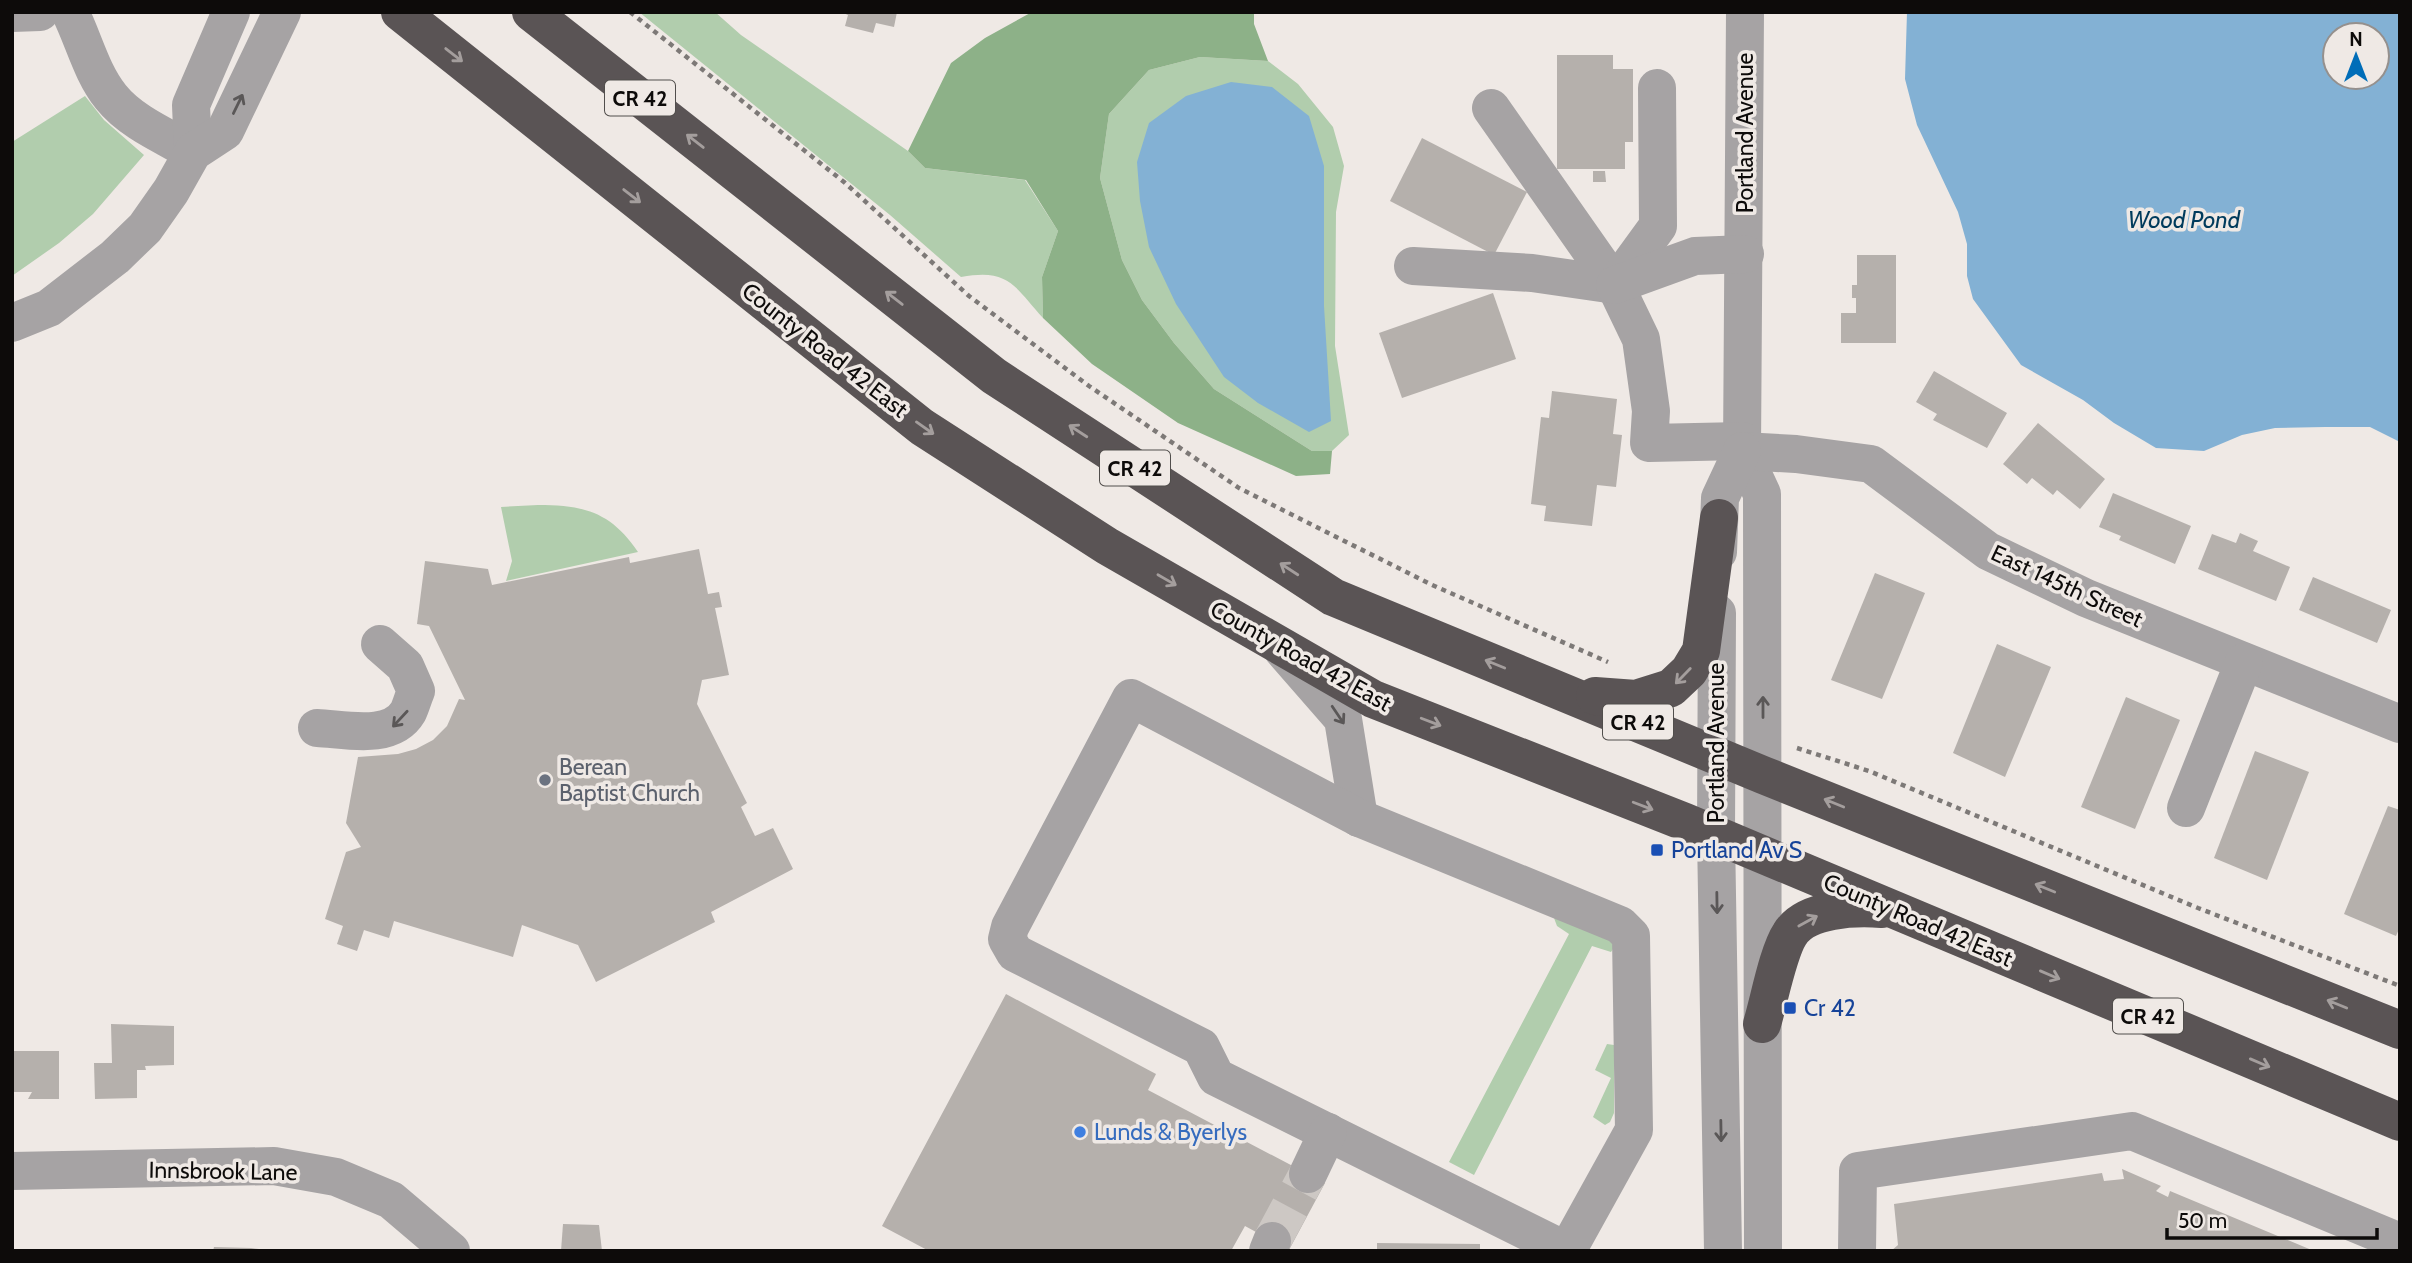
<svg xmlns="http://www.w3.org/2000/svg" width="2412" height="1263" viewBox="0 0 2412 1263" font-family="Cabin,sans-serif">
<style>
.green{fill:#b1cdad}
.forest{fill:#8db188}
.water{fill:#83b1d4;fill-rule:evenodd}
.building{fill:#b5b0ac}
.lines{fill:none;stroke-linecap:round;stroke-linejoin:round}
.minor-tunnel{stroke:#cdc8c4;stroke-width:38;stroke-dasharray:38 19;stroke-linecap:butt}
.path{stroke:#7d7977;stroke-width:4.5;stroke-dasharray:5 5;stroke-linecap:butt}
.minor{stroke:#a6a3a4;stroke-width:38}
.highway{stroke:#5a5455;stroke-width:38}
.oneway{stroke:#a49e9d}
.oneway2{stroke:#5a5757}
.worship-dot{fill:#6b7280;stroke:#efe9e5;stroke-width:2.5}
.transit-dot{fill:#1a4fb4;stroke:#efe9e5;stroke-width:2.5}
.shop-dot{fill:#3f7fe0;stroke:#efe9e5;stroke-width:2.5}
.labels{text-anchor:middle;dominant-baseline:central;stroke-width:7;stroke-linejoin:round;paint-order:stroke}
.shield{fill:#efe9e5;stroke:#514e4c;stroke-width:2}
.shield-label{font-size:21px;font-weight:bold;fill:#0d0b0a}
.street-label{font-size:23px;fill:#0d0b0a;stroke:#efe9e5}
.worship-label{font-size:23px;fill:#5b616d;stroke:#efe9e5;text-anchor:start}
.transit-label{font-size:23px;fill:#164399;stroke:#efe9e5;text-anchor:start}
.shop-label{font-size:23px;fill:#366cbe;stroke:#efe9e5;text-anchor:start}
.water-label{font-size:24px;font-style:italic;fill:#003b5c;stroke:#efe9e5}
</style>
<rect width="100%" height="100%" fill="#efe9e5"/>
<g class="green">
<path d="M639,12H715L741,35L908,151L925,168L1025,180L1058,231L1042,277L1043,318C1014,286 1009,268 961,277L890,215Z"/>
<path d="M1200,57L1268,61L1298,84L1333,127L1344,166L1336,212L1335,346L1349,435L1332,451H1312L1214,389L1174,343L1142,300L1122,260L1100,178L1109,114L1149,70Z"/>
<path d="M85,96L104,120L144,155L93,214L59,243L12,276V142Z"/>
<path d="M538,505C584,505 611,512 638,552L506,581L512,561L501,507Z"/>
<path d="M1554,918L1610,936L1615,946L1611,952L1592,946L1474,1175L1449,1162L1569,934L1557,926Z"/>
<path d="M1607,1044L1614,1045V1113L1610,1122L1605,1125L1593,1117L1611,1078L1595,1070Z"/>
</g>
<path class="forest" d="M1032,12H1254V24L1268,61L1200,57L1149,70L1109,114L1100,178L1122,260L1142,300L1174,343L1214,389L1312,451H1332L1330,474L1296,476L1178,423L1092,364L1043,318L1042,277L1058,231L1026,180L925,168L908,151L951,63L985,38Z"/>
<g class="water">
<path d="M1907,12H2400V442L2370,427H2325L2275,428L2242,435L2204,451L2156,448L2114,423L2083,400L2021,365L1973,299L1967,276V244L1958,212L1917,125L1905,79ZM2335,35H2377V77H2335Z"/>
<path d="M1231,82L1272,87L1309,116L1324,166V306L1331,421L1309,432L1258,403L1224,377L1176,304L1149,247L1140,201L1137,162L1149,123L1186,96Z"/>
</g>
<g class="building">
<path d="M841,12H897L894,27L876,23L873,33L845,26L848,15Z"/>
<path d="M1557,55H1613V69H1633V142H1625V169H1557Z"/>
<path d="M1422,138L1527,192L1494,255L1390,201Z"/>
<path d="M1593,171H1605L1606,182H1593Z"/>
<path d="M1857,255H1896V343H1841V313H1856V298H1852V285H1857Z"/>
<path d="M1493,293L1516,359L1402,398L1379,333Z"/>
<path d="M1934,371L2007,413L1987,448L1933,420L1937,414L1916,402Z"/>
<path d="M1552,391L1617,399L1613,434L1622,435L1616,487L1597,485L1592,526L1544,521L1546,506L1531,504L1541,417L1549,418Z"/>
<path d="M2038,423L2105,479L2080,509L2057,490L2053,495L2032,478L2027,484L2003,464Z"/>
<path d="M2113,493L2191,526L2175,564L2119,540L2121,536L2099,527Z"/>
<path d="M2240,533L2258,541L2253,551L2290,567L2276,601L2198,569L2212,534L2236,543Z"/>
<path d="M699,549L708,594L719,592L722,607L715,608L729,675L702,680L697,704L747,803L741,807L755,836L773,828L793,869L711,912L715,922L596,982L578,945L522,925L513,957L394,921L389,938L364,930L357,951L337,944L343,926L325,919L346,852L361,847L346,823L358,757L398,754L416,749L433,740L447,726L459,699L465,700L429,626L417,624L425,561L488,569L492,585L629,557L630,563Z"/>
<path d="M1875,573L1925,593L1882,699L1831,680Z"/>
<path d="M2313,577L2391,610L2377,643L2299,610Z"/>
<path d="M1997,644L2051,667L2005,777L1953,753Z"/>
<path d="M2126,697L2180,720L2135,829L2081,807Z"/>
<path d="M2255,751L2309,772L2267,880L2214,858Z"/>
<path d="M2388,806L2400,810V927L2396,936L2344,914Z"/>
<path d="M1006,994L1156,1074L1148,1090L1325,1183L1289,1250L1245,1226L1231,1251H929L882,1226Z"/>
<path d="M111,1024L174,1026V1065L145,1066L146,1070H137V1098L95,1099L94,1063H112Z"/>
<path d="M12,1051H59V1099H28L32,1092H12Z"/>
<path d="M2122,1169L2161,1186L2156,1191L2168,1197L2170,1191L2314,1251H1891L1898,1245L1894,1204L2102,1173L2104,1181L2124,1179Z"/>
<path d="M563,1224L599,1225L602,1251H561Z"/>
<path d="M1377,1243L1480,1244V1251H1377Z"/>
<path d="M214,1247L251,1248L259,1249L213,1251Z"/>
</g>
<g class="lines">
<path class="minor-tunnel" d="M1272,1241L1308,1174"/>
<g class="path">
<path d="M630,12L844,182L969,296L1089,386L1239,488L1430,584L1608,662"/>
<path d="M1797,748L1869,771L2198,908L2400,986"/>
</g>
<g class="minor">
<path d="M70,12C84,40 91,72 111,97C131,122 165,136 193,152"/>
<path d="M1745,12L1742,451L1762,494L1763,1251"/>
<path d="M12,13L40,12"/>
<path d="M193,152L191,105L231,12"/>
<path d="M1413,266L1532,273L1615,285L1491,108"/>
<path d="M1615,285L1641,339L1651,411L1649,443L1742,441"/>
<path d="M1615,285L1658,226L1657,88"/>
<path d="M1615,285L1695,256L1745,254"/>
<path d="M12,323L49,308L115,257L145,228L171,191L193,152L225,131L282,12"/>
<path d="M1742,451L1796,454L1871,464L1988,551L2086,598L2400,724"/>
<path d="M1718,552L1720,498L1742,451"/>
<path d="M1717,613L1716,835L1723,1251"/>
<path d="M1282,649L1343,719L1359,818"/>
<path d="M1131,698L1359,818L1620,925L1631,936L1634,1130L1567,1251L1216,1077L1201,1047L1015,953L1007,939L1010,927Z"/>
<path d="M317,728C344,729 391,741 408,712C411,706 413,698 416,691L405,666L380,644"/>
<path d="M2186,808L2244,662"/>
<path d="M12,1171L274,1166L336,1177L391,1200L451,1251"/>
<path d="M1308,1174L1328,1132"/>
<path d="M1268,1251L1272,1241"/>
<path d="M1857,1251L1858,1171L2132,1131L2400,1242"/>
</g>
<g class="highway">
<path d="M400,12L922,427L1107,546L1373,699L1685,822L2400,1122"/>
<path d="M531,12L994,376L1333,597L1763,775L2400,1030"/>
<path d="M1595,696L1636,699L1671,688L1689,671L1701,651L1719,518"/>
<path d="M1762,1024C1769,1001 1778,952 1790,934C1806,908 1856,907 1882,909"/>
</g>
</g>
<defs><path id="oneway-shaft" d="M-6 0H5M1.5-3L5.5 0L1.5 3" fill="none" stroke-width="1.6" stroke-linecap="round" stroke-linejoin="round" transform="scale(1.75)"/></defs>
<g class="oneway">
<use href="#oneway-shaft" transform="translate(454 55) rotate(38)"/>
<use href="#oneway-shaft" transform="translate(695 141) rotate(-142)"/>
<use href="#oneway-shaft" transform="translate(632 196) rotate(38)"/>
<use href="#oneway-shaft" transform="translate(894 298) rotate(-142)"/>
<use href="#oneway-shaft" transform="translate(925 428) rotate(35)"/>
<use href="#oneway-shaft" transform="translate(1078 431) rotate(-147)"/>
<use href="#oneway-shaft" transform="translate(1289 569) rotate(-147)"/>
<use href="#oneway-shaft" transform="translate(1167 580) rotate(30)"/>
<use href="#oneway-shaft" transform="translate(1495 664) rotate(-158)"/>
<use href="#oneway-shaft" transform="translate(1683 676) rotate(134)"/>
<use href="#oneway-shaft" transform="translate(1431 722) rotate(21)"/>
<use href="#oneway-shaft" transform="translate(1834 803) rotate(-158)"/>
<use href="#oneway-shaft" transform="translate(1643 806) rotate(21)"/>
<use href="#oneway-shaft" transform="translate(2045 888) rotate(-158)"/>
<use href="#oneway-shaft" transform="translate(1808 921) rotate(-29)"/>
<use href="#oneway-shaft" transform="translate(2050 975) rotate(23)"/>
<use href="#oneway-shaft" transform="translate(2337 1004) rotate(-158)"/>
<use href="#oneway-shaft" transform="translate(2260 1063) rotate(23)"/>
</g>
<g class="oneway2">
<use href="#oneway-shaft" transform="translate(238 104) rotate(-64)"/>
<use href="#oneway-shaft" transform="translate(1763 707) rotate(-90)"/>
<use href="#oneway-shaft" transform="translate(1338 715) rotate(56)"/>
<use href="#oneway-shaft" transform="translate(400 719) rotate(133)"/>
<use href="#oneway-shaft" transform="translate(1717 903) rotate(89)"/>
<use href="#oneway-shaft" transform="translate(1721 1131) rotate(89)"/>
</g>
<circle class="worship-dot" cx="545" cy="780" r="7"/>
<g class="transit-dot">
<rect x="1650" y="843" width="14" height="14" rx="3.5"/>
<rect x="1783" y="1001" width="14" height="14" rx="3.5"/>
</g>
<circle class="shop-dot" cx="1080" cy="1132" r="7"/>
<g class="labels">
<g class="shield">
<rect x="605" y="80.5" width="70" height="35" rx="5"/>
<rect x="1100" y="450.5" width="70" height="35" rx="5"/>
<rect x="1603" y="704.5" width="70" height="35" rx="5"/>
<rect x="2113" y="998.5" width="70" height="35" rx="5"/>
</g>
<g class="shield-label">
<text x="640" y="98">CR 42</text>
<text x="1135" y="468">CR 42</text>
<text x="1638" y="722">CR 42</text>
<text x="2148" y="1016">CR 42</text>
</g>
<g class="street-label">
<text transform="translate(1745 133) rotate(-90)">Portland Avenue</text>
<text transform="translate(825 350) rotate(38)">County Road 42 East</text>
<text transform="translate(2067 586) rotate(25)">East 145th Street</text>
<text transform="translate(1301 656) rotate(29)">County Road 42 East</text>
<text transform="translate(1716 743) rotate(-90)">Portland Avenue</text>
<text transform="translate(1918 920) rotate(23)">County Road 42 East</text>
<text transform="translate(223 1171) rotate(1)">Innsbrook Lane</text>
</g>
<g class="worship-label">
<text x="559" y="767">Berean<tspan x="559" dy="26">Baptist Church</tspan></text>
</g>
<g class="transit-label">
<text x="1671" y="850">Portland Av S</text>
<text x="1804" y="1008">Cr 42</text>
</g>
<g class="shop-label">
<text x="1094" y="1132">Lunds &amp; Byerlys</text>
</g>
<g class="water-label">
<text x="2184" y="219">Wood Pond</text>
</g>
</g>
<rect width="2412" height="1263" fill="none" stroke="#0d0b0a" stroke-width="28"/>
<g transform="translate(2356 56)"><circle r="33" fill="#efe9e5" stroke="#95908d" stroke-width="2"/>
<path d="M0-5L12 26L0 18L-12 26Z" fill="#006db8"/>
<text y="-10" font-size="19" font-weight="bold" text-anchor="middle" fill="#0d0b0a">N</text>
</g>
<path d="M2167 1228v10h210v-10" fill="none" stroke="#0d0b0a" stroke-width="3.5"/>
<text x="2178" y="1228" font-size="21" fill="#0d0b0a" stroke="#efe9e5" stroke-width="5" paint-order="stroke">50 m</text>
</svg>
